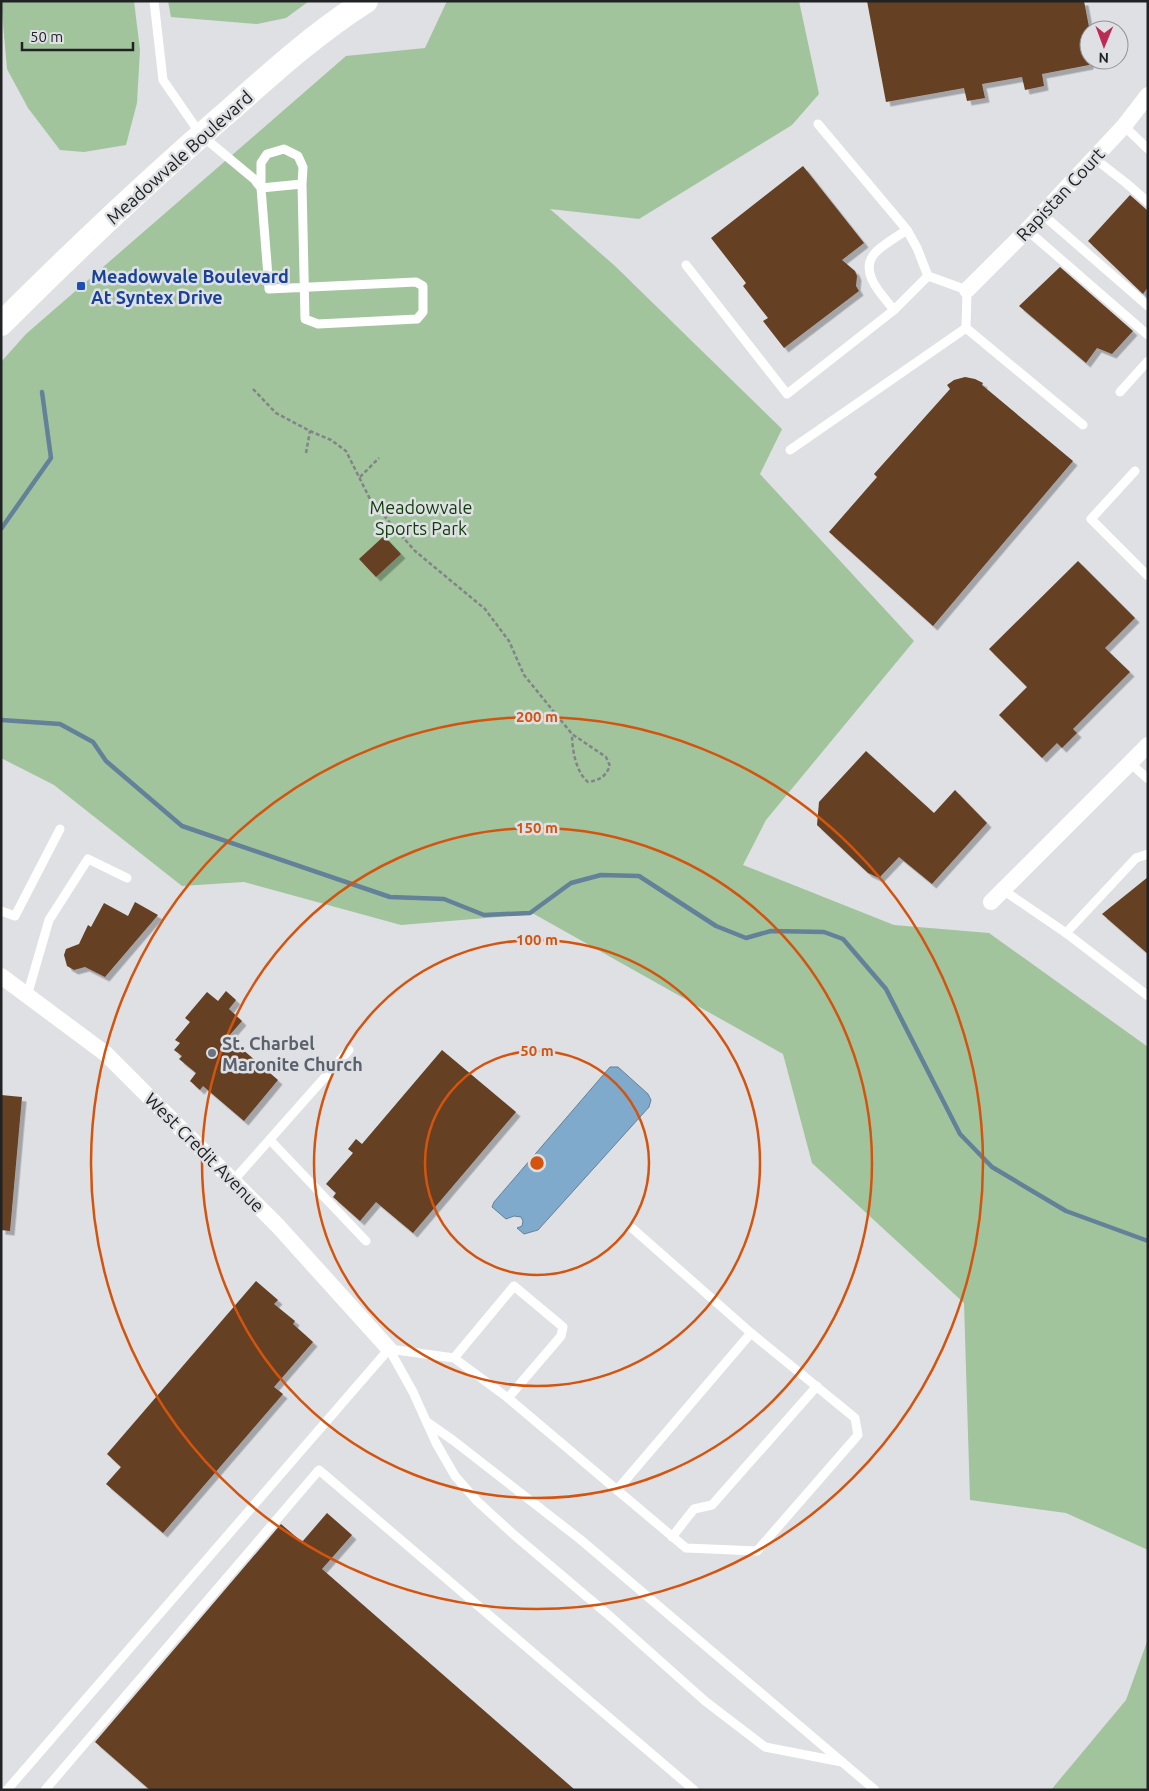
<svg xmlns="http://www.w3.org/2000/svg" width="1149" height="1791" viewBox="0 0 1149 1791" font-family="Ubuntu,sans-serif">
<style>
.green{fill:#a1c49c}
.water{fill:#7faacb;stroke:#638199}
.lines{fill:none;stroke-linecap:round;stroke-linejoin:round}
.stream{stroke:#638199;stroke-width:4.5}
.building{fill:#653f23;filter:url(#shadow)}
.path{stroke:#828487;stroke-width:2.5;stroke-dasharray:4 2.5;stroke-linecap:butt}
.service{stroke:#fff;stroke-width:9}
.minor{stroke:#fff;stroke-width:16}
.secondary{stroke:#fff;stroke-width:24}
.ring{fill:none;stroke:#d4540e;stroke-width:2.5}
.transit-dot{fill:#1a4fb4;stroke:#dee0e4;stroke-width:2}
.worship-dot{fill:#6b7280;stroke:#dee0e4;stroke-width:2}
.labels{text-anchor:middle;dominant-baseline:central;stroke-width:5;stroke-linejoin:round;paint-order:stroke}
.street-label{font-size:18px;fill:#212224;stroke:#dee0e4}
.transit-label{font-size:18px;font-weight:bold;fill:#164399;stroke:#dee0e4;text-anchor:start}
.park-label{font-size:18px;fill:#0e3e07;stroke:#dee0e4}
.worship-label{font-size:18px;font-weight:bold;fill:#5b616d;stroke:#dee0e4;text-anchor:start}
.centre{fill:#d4540e;stroke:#dee0e4;stroke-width:2.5}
.ring-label{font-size:15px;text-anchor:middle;font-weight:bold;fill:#d4540e;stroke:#dee0e4;stroke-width:5;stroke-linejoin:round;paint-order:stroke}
</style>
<defs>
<filter id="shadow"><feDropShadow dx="4.5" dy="4.5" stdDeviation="0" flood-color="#0004"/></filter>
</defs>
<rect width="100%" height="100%" fill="#dee0e4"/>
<g class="green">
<path d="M1,1H134L140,50L137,103L126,145L84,152L60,150L28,108L7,69Z"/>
<path d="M168,1H309L286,18L257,24L171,17Z"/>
<path d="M447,1H799L819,94L792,125L639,219L550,209L615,266L782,429L760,474L914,641L766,820L743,865L894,925L989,933L1148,1047V1550L1066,1513L970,1500L964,1303L812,1163L783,1054L534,914L401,925L244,882L182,886L54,785L1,758V362L26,334L346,56L425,48Z"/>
<path d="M1148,1639V1790H1051L1126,1700Z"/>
</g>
<path class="water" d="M610,1067H618L648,1094L651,1100L649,1107L538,1230L524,1234L517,1228L522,1226L523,1221L521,1217L514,1216L506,1219L492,1207L494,1202Z"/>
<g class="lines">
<g class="stream">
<path d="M1,529L51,458L42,392"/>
<path d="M1,720L60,724L93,742L106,761L182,826L390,897L444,899L484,915L530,913L571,883L601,875L639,876L716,926L746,938L771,931L824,932L843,939L886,989L960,1134L992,1167L1066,1211L1148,1241"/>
</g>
</g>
<g class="building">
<path d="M867,1H1084L1089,27V65L1042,74L1044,86L1025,90L1022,77L982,84L985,98L967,101L964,88L886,102Z"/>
<path d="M803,166L864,243L842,260L855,271L857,276L856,286L859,291L784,348L763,321L768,318L743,286L746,283L711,238Z"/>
<path d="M1130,195L1148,211V287L1143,294L1088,241Z"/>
<path d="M1060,267L1133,331L1112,354L1097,348L1086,363L1019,306Z"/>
<path d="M965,377L975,379L983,383L982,385L1073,461L933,626L829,532L877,477L874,474L950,389L947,385L954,380Z"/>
<path d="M384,536L401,554L376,577L359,559Z"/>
<path d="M1078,561L1135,618L1105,648L1130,672L1073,729L1077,733L1062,748L1057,743L1042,758L999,715L1027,687L989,649Z"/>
<path d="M866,751L934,813L955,790L987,823L932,884L899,857L879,878L868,873L817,825L819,802Z"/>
<path d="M1148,877V954L1102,914Z"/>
<path d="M135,902L158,915L105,977L85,967L74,970L67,966L64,955L66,949L79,944L88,925L91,927L104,903L128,916Z"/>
<path d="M226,991L236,1000L229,1009L242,1021L228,1037L278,1080L244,1121L203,1086L200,1090L190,1081L196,1073L179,1059L182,1056L174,1050L180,1043L175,1040L190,1022L185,1018L207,992L218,1001Z"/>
<path d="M442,1050L516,1112L413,1233L376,1202L360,1221L333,1197L336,1193L326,1184L353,1153L348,1149L356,1139L362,1144Z"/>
<path d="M1,1095L22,1097L10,1231L1,1230Z"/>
<path d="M256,1281L278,1300L274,1304L295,1321L293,1324L313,1342L274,1387L283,1394L163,1533L106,1484L121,1467L107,1454Z"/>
<path d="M327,1513L352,1535L322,1569L575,1790H150L95,1742L281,1524L302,1542Z"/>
</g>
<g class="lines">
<g class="path">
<path d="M253,389L276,413L310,431L331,440L346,451L371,501L415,551L485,609L509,641L524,675L572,734L606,757L610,766C605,777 600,780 588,782C576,772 572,750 572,734"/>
<path d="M306,453L310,431"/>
<path d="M360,477L379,458"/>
</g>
<g class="service">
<path d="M154,1L163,80L201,135L254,179L261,188L269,289L416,282L423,286V312L417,319L318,324L305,319L302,184L261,188V163L267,154L284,149L298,156L303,167L302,184"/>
<path d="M818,124L907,230L917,248L928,276L967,290L966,328L1083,425"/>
<path d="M1124,126L1148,149"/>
<path d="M1094,158L1126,183L1148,202"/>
<path d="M1042,214L1148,306"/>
<path d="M1027,230L1148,335"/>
<path d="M686,265L787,394L894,310L928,276"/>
<path d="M894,310C882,295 858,272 875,253C882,245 898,236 907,230"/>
<path d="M1120,392L1148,361"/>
<path d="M790,450L966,328"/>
<path d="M1135,471L1091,519L1148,576"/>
<path d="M1130,763L1148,779"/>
<path d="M1003,890L1066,933L1148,996"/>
<path d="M1,911L15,916L60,829"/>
<path d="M1066,933L1136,858L1148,854"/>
<path d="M27,996L49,920L88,859L127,878"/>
<path d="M270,1140L366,1241"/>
<path d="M233,1181L349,1050"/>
<path d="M389,1349L413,1392L436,1443L455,1476L477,1501L513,1534L612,1618L705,1701L765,1747L842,1762"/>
<path d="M389,1349L454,1358L514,1286L563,1327L561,1336L508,1398L454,1358"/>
<path d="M508,1398L617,1490L751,1333L632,1228"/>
<path d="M427,1422L454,1441L581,1540L875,1790"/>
<path d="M617,1490L686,1548L757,1551L858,1435L855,1418L751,1333"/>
<path d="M672,1537L694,1509L712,1505L817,1386"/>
<path d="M7,1790L389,1349"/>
<path d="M45,1790L319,1470L694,1790"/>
</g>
<g class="minor">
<path d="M967,290L1027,230L1124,126L1148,95"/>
<path d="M991,902L1148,745"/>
<path d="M1,976L106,1054L278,1226L389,1349"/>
</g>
<path class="secondary" d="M1,324C75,250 151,178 230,110C274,71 317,32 366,1"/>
</g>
<g class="ring">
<circle cx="537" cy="1163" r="112"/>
<circle cx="537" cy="1163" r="223"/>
<circle cx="537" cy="1163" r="335"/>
<circle cx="537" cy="1163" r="446"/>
</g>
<rect class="transit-dot" x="76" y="281" width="10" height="10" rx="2.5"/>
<circle class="worship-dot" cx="212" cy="1053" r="5"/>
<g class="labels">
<g class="street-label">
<text transform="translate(179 157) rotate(-42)">Meadowvale Boulevard</text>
<text transform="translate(1060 194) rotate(-47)">Rapistan Court</text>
<text transform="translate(205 1152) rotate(45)">West Credit Avenue</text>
</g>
<g class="transit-label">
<text x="91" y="276">Meadowvale Boulevard<tspan x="91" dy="21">At Syntex Drive</tspan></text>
</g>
<g class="park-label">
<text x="421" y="507">Meadowvale<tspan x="421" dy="21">Sports Park</tspan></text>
</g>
<g class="worship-label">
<text x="222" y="1043">St. Charbel<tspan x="222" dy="21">Maronite Church</tspan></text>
</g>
</g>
<circle cx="537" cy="1163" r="8" class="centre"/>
<g class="ring-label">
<text x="537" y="722">200 m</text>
<text x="537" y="833">150 m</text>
<text x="537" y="945">100 m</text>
<text x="537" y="1056">50 m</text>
</g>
<rect width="1149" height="1791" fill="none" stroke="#212224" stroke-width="5"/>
<g transform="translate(1104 45) rotate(181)"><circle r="24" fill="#dee0e4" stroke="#929497"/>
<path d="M0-4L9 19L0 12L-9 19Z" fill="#bb2b52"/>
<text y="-8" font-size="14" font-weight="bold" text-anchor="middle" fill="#212224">N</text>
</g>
<path d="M22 42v8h111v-8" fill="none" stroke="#212224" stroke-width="2.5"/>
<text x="30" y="42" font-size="15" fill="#212224" stroke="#dee0e4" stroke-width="4" paint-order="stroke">50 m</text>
</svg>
